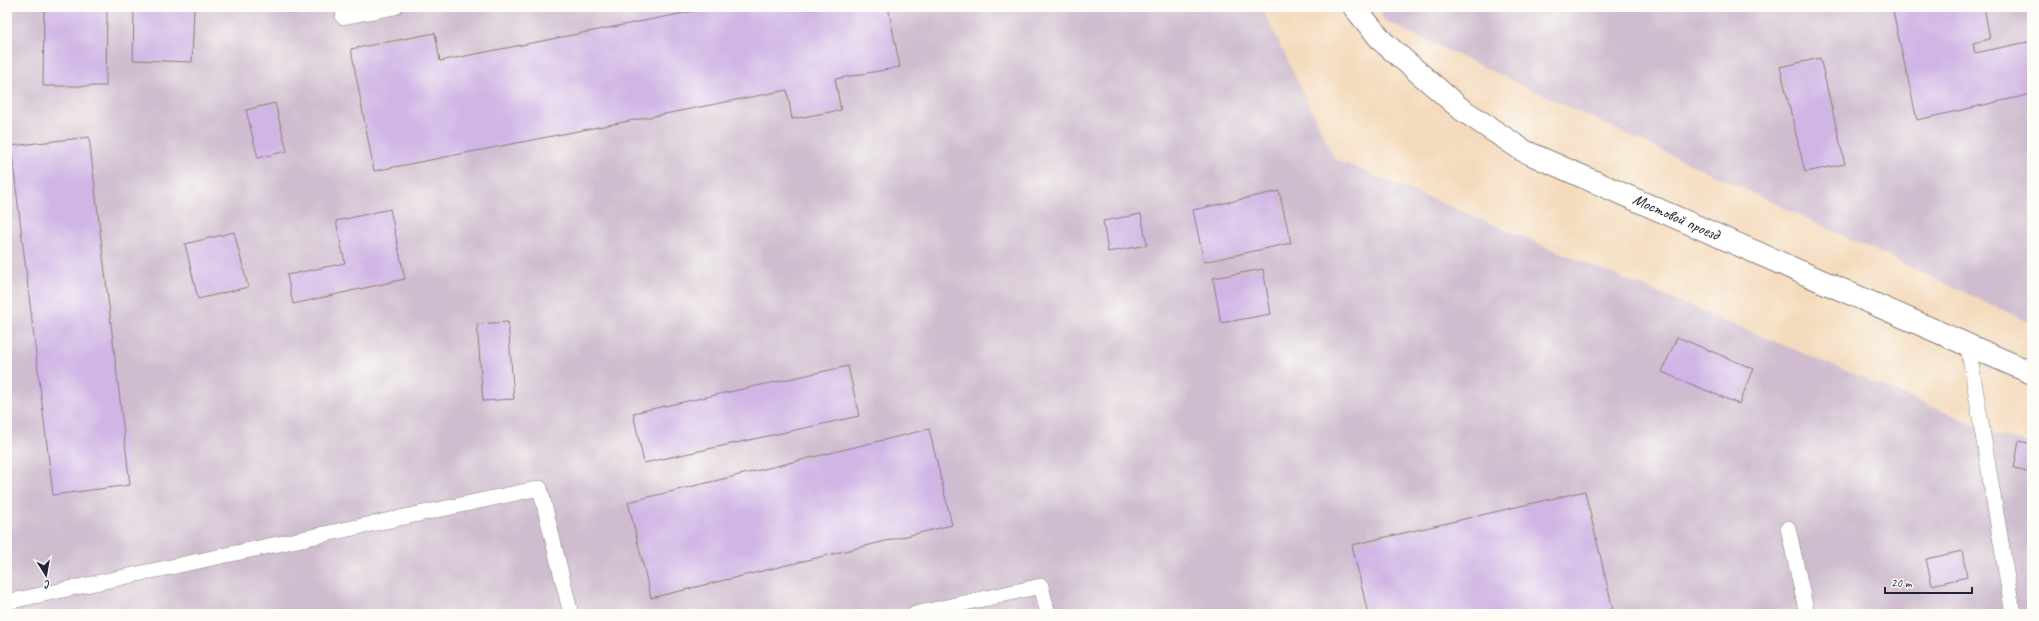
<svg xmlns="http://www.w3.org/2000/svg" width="2039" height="621" viewBox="0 0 2039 621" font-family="Caveat,sans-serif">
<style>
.industrial{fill:#cfbdcf}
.building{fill:#d0b6e5}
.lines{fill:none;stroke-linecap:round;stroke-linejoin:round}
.lane-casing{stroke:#8b7e7c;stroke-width:16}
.street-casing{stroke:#8b7e7c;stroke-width:24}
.lane{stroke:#fff;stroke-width:15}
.street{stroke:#fff;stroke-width:22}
.labels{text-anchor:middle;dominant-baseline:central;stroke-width:3;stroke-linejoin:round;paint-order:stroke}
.street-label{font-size:16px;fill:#22223b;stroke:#fdfcf7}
</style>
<rect width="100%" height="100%" fill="#fdfcf7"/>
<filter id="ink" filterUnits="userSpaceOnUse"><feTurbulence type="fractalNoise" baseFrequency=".025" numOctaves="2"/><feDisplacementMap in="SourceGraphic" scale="8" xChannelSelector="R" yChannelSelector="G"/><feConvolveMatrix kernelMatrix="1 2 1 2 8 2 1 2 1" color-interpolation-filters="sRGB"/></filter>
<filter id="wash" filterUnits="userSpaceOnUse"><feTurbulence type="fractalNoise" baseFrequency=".012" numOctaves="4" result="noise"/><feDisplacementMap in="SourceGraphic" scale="16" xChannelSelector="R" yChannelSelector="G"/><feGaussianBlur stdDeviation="0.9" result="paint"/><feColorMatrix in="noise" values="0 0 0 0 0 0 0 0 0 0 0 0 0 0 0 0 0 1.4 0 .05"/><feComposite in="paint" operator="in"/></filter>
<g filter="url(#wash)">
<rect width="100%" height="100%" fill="#f4dabc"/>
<g class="industrial">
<path d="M7,7H1262L1335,159L2012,440L2032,444V614H7Z"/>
<path d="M1380,7H2032V324L1383,20Z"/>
</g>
<g id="blocks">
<g class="building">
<path d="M44,7H107L106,86H43Z"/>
<path d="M134,7H194L192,62L133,60Z"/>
<path d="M715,7H888L900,67L835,79L841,110L792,119L787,90L374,171L351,49L435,33L440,61Z"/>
<path d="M1892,7H1984L1990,39L1973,43L1975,53L2032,41V94L1917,120Z"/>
<path d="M1820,58L1845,164L1805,172L1780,67Z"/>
<path d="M275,103L287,151L258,158L246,110Z"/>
<path d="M89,137L130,485L53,495L11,146Z"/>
<path d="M1279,191L1291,243L1204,262L1193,210Z"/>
<path d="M390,209L405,279L293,304L287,275L345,263L336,221Z"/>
<path d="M1141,214L1147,245L1108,252L1103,221Z"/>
<path d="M234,232L248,287L198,299L185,244Z"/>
<path d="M1263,269L1271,314L1221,323L1213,278Z"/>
<path d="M508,322L514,399L483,401L477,324Z"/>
<path d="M1677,337L1754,369L1739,404L1662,372Z"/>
<path d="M848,366L859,416L644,463L633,413Z"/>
<path d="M929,429L952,525L651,598L628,502Z"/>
<path d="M2019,441L2032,444V472L2014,468Z"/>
<path d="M1585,491L1614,614H1368L1352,545Z"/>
<path d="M1962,551L1967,577L1932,585L1926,559Z"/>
</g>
</g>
</g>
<g filter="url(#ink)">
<use href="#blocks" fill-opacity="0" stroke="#8b7e7c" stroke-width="1"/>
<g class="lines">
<g class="lane-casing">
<g id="lane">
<path d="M343,17L395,7"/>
<path d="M1968,346L2013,614"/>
<path d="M1788,528L1807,614"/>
<path d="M7,602L540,488L571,614"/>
<path d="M915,614L1041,586L1048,614"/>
</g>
</g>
<g class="street-casing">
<path id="street" d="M1354,7L1383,42L1461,109L1524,151L2032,373"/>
</g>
<use href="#lane" class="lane"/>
<use href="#street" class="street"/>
</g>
</g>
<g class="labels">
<g class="street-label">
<text transform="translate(1676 217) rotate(24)">Мостовой проезд</text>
</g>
</g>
<rect width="2039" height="621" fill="none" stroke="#fdfcf7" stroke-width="24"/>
<g transform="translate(46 575) rotate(169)" stroke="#fdfcf7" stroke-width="3" paint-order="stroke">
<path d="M0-3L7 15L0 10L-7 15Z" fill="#22223b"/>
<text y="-6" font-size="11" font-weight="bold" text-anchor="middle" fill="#22223b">С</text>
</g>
<path d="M1885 587v6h87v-6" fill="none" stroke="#22223b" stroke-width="2"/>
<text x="1891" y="587" font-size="12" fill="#22223b" stroke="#fdfcf7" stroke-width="3" paint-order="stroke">20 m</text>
</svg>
